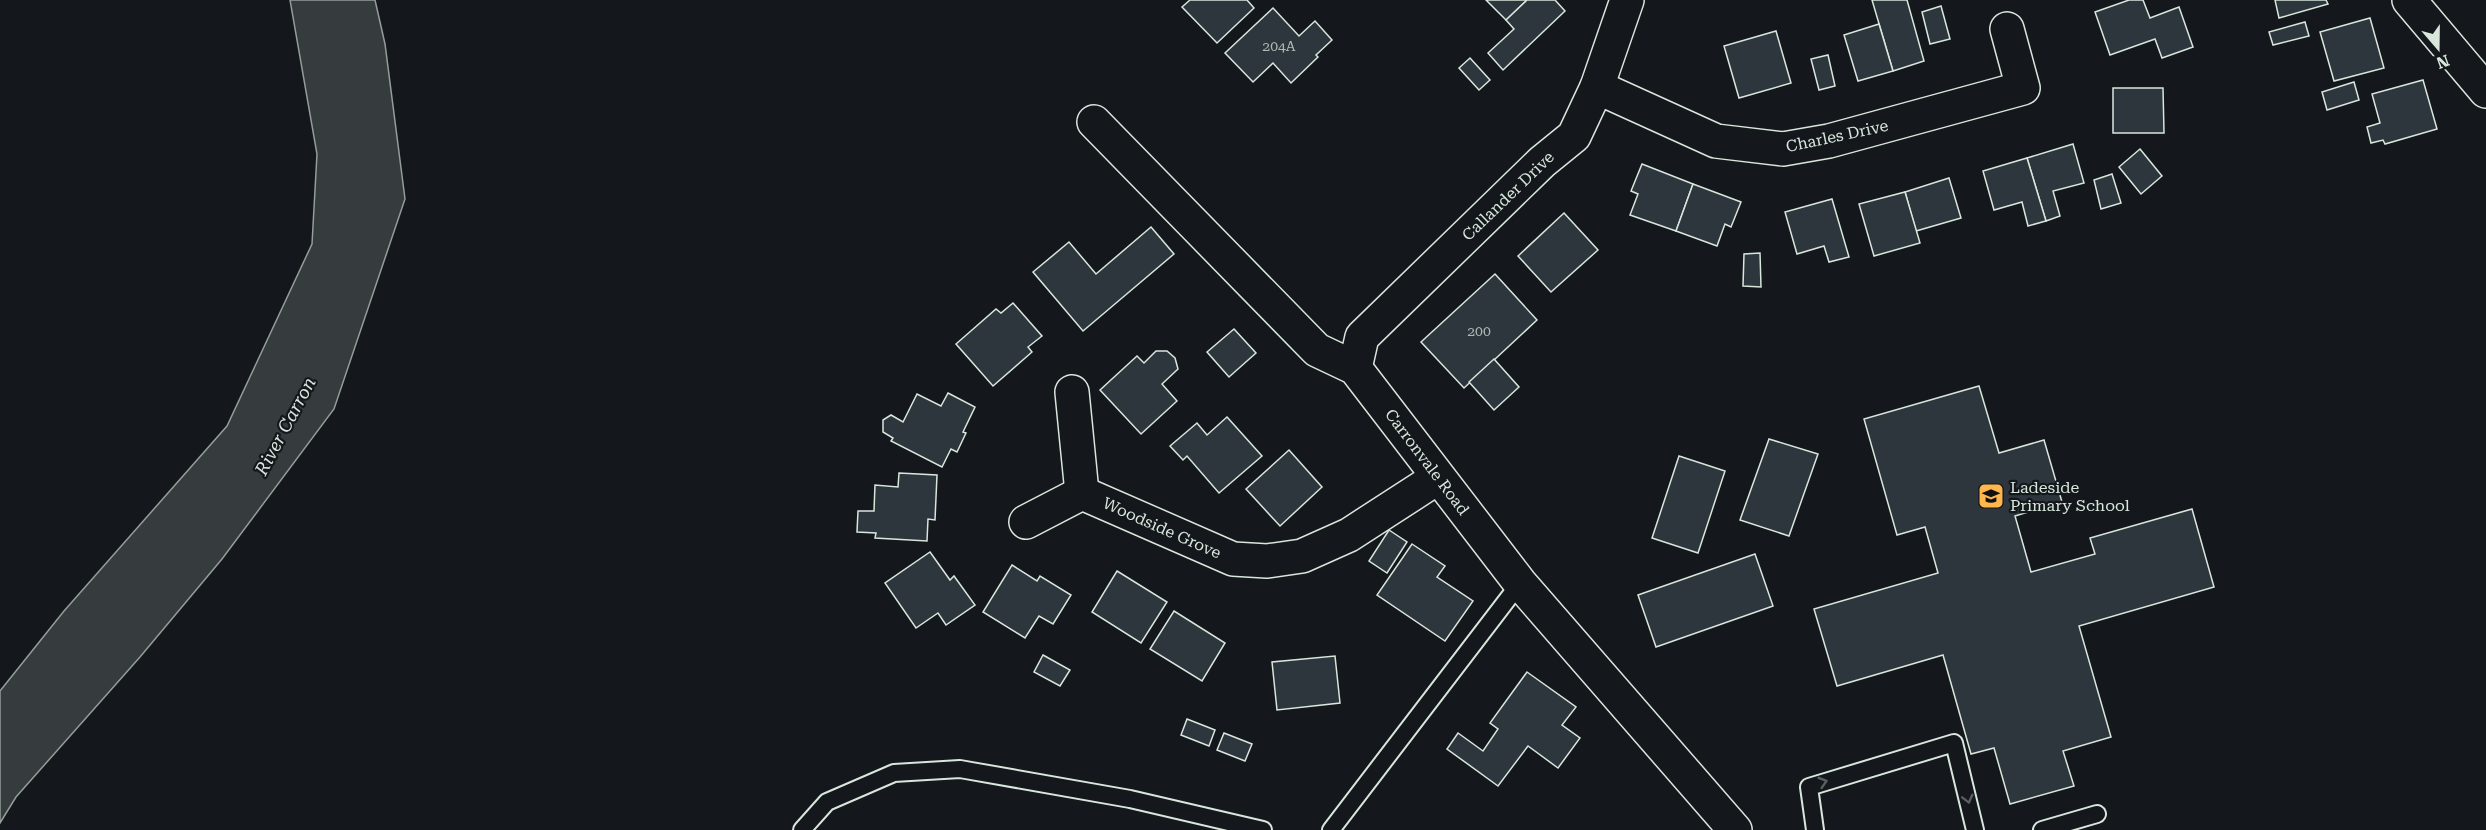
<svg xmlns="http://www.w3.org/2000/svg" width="2486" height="830" viewBox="0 0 2486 830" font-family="'Roboto Serif',serif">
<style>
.water{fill:#363b3e;stroke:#939e99;stroke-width:1.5}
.building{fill:#2c363c;stroke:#d8e6dc;stroke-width:1.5}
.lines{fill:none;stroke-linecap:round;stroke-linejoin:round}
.lane-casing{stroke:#d8e6dc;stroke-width:20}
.street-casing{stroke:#d8e6dc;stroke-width:36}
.lane{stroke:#14181c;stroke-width:16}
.street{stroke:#14181c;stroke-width:33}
.oneway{stroke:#59605f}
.labels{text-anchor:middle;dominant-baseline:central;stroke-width:4.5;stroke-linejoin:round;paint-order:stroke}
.number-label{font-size:14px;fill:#adbab4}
.street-label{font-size:16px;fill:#d8e6dc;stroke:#14181c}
.poi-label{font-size:16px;fill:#d8e6dc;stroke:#14181c;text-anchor:start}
.water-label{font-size:18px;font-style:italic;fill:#d8e6dc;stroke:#14181c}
</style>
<rect width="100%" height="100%" fill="#14181c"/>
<path class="water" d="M290,0H375L385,44L405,199L334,409L222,559L140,657L16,797L0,823V691L64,611L227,426L312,244L317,154Z"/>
<g class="building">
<path d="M1190,0H1247L1254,8L1217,43L1182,7Z"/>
<path d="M1486,0H1527L1506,20Z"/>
<path d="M1527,0H1555L1565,11L1503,70L1488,53L1514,29L1506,20Z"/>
<path d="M1872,0H1907L1924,61L1893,71Z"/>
<path d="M2129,0H2143L2150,18L2179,7L2193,47L2162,58L2155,39L2110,55L2095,12Z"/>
<path d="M2275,0H2326L2328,4L2279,18Z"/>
<path d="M1941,6L1950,39L1930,44L1922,12Z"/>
<path d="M1273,8L1299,36L1315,21L1332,40L1316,55L1318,57L1291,83L1273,63L1253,82L1225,53Z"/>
<path d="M2370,18L2384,68L2334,81L2320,32Z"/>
<path d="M2305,22L2309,36L2273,45L2269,32Z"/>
<path d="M1879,24L1893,71L1858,81L1844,35Z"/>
<path d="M1776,31L1791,83L1739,98L1724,46Z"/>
<path d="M1828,55L1835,86L1819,90L1811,59Z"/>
<path d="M1470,58L1490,80L1479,90L1459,68Z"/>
<path d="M2423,80L2437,129L2385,144L2383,140L2371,143L2367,127L2380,123L2372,94Z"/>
<path d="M2354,82L2359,100L2327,110L2322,92Z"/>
<path d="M2113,88H2163L2164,133H2113Z"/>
<path d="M2073,144L2084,183L2053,191L2060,216L2046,221L2027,158Z"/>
<path d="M2140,149L2162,176L2141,194L2119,167Z"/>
<path d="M2027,158L2046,221L2028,226L2022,202L1994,210L1983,171Z"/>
<path d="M1642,164L1693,184L1676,231L1630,215L1638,194L1631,191Z"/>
<path d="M2112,174L2121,203L2101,209L2094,180Z"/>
<path d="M1949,178L1961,218L1916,231L1905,192Z"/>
<path d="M1693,184L1741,202L1731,227L1725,224L1717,246L1676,231Z"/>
<path d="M1905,192L1920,243L1874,256L1859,204Z"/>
<path d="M1832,199L1849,257L1829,262L1824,246L1797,254L1785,212Z"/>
<path d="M1564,213L1598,250L1551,292L1518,256Z"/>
<path d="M1151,227L1174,254L1083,331L1033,272L1069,242L1096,274Z"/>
<path d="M1760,253L1761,287L1743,286L1744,254Z"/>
<path d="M1495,274L1537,320L1464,388L1421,342Z"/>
<path d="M1013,303L1042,336L1028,347L1032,352L993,386L956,344L996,309L1001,313Z"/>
<path d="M1234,329L1256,353L1229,377L1207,352Z"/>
<path d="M1156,351H1167L1175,358L1178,369L1162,384L1177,401L1141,434L1100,390L1137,356L1144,363Z"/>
<path d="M1494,359L1519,387L1494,410L1469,382Z"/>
<path d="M1979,386L1999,453L2044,440L2062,502L2015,516L2031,572L2095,554L2090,538L2192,509L2214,587L2079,626L2111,737L2063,751L2074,786L2010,804L1994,748L1971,754L1943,655L1837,686L1814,609L1938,573L1925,527L1897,535L1864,419Z"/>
<path d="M948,393L975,407L963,432L966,433L957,452L951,449L942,467L891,441L893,438L883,432V420L891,415L903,422L917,394L941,406Z"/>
<path d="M1227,417L1262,456L1219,493L1187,456L1183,460L1170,446L1197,423L1207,435Z"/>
<path d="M1769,439L1818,454L1789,536L1740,520Z"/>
<path d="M1289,450L1322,487L1280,526L1246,489Z"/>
<path d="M1679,456L1725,471L1698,553L1652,538Z"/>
<path d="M899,473L937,475L935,520L928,519L927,541L875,538L876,533L857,532L858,511H874L875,485L898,487Z"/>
<path d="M1389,530L1407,542L1387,573L1369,561Z"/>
<path d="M1412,544L1445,566L1437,577L1473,601L1445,641L1377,595Z"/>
<path d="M930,552L950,580L954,576L975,605L946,625L938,613L916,628L885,583Z"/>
<path d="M1755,554L1773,606L1656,647L1638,595Z"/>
<path d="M1012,565L1037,581L1040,576L1071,595L1053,624L1039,616L1025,638L983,612Z"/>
<path d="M1117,571L1167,602L1141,643L1092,612Z"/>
<path d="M1174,611L1225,643L1202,681L1150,649Z"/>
<path d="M1043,655L1070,670L1060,686L1034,672Z"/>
<path d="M1335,656L1340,703L1277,710L1272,662Z"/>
<path d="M1527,672L1576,707L1562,725L1580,738L1558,768L1528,746L1498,786L1447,749L1458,733L1483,751L1498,729L1490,723Z"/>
<path d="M1187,719L1215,730L1209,746L1181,735Z"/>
<path d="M1224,733L1252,744L1245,761L1217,750Z"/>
</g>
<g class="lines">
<g class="lane-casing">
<g id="lane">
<path d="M802,830L827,802L894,773L960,769L1130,799L1263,830"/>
<path d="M1331,830L1520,583"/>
<path d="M1815,830L1809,787L1954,743L1975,830"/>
<path d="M2042,830L2097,814"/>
</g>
</g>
<g class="street-casing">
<g id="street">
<path d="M2409,0L2486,91"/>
<path d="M1597,87L1716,141L1783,149L1829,141L2023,88L2007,29"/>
<path d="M1094,122L1317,350L1355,368L1520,583L1735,830"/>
<path d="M1355,368L1362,337L1542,162L1574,136L1597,87L1627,0"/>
<path d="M1072,392L1082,493"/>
<path d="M1026,522L1082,493L1233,559L1267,561L1302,556L1349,535L1437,478"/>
</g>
</g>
<use href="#lane" class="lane"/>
<use href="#street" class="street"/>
</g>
<defs><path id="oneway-chevron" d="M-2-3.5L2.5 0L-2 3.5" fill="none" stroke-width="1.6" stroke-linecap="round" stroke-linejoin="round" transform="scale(1.5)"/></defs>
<g class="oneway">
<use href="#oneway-chevron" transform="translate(1823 782) rotate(-17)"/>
<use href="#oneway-chevron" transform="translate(1968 799) rotate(76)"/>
</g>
<defs>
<g id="school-square" transform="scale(1.35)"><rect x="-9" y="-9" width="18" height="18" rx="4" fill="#ffb74d" stroke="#14181c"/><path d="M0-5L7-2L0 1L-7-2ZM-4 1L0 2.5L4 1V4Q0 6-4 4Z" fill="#111"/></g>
</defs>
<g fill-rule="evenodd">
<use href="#school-square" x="1991" y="496"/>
</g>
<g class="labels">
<g class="number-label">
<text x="1279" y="46">204A</text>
<text x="1479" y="331">200</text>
</g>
<g class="street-label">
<text transform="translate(1837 136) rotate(-12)">Charles Drive</text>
<text transform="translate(1508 196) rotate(-44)">Callander Drive</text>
<text transform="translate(1427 462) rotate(53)">Carronvale Road</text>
<text transform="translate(1162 528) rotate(24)">Woodside Grove</text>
</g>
<g class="poi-label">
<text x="2010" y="487">Ladeside<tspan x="2010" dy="18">Primary School</tspan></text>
</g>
<g class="water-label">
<text transform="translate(285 426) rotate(-62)">River Carron</text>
</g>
</g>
<g transform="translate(2438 48) rotate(160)" stroke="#14181c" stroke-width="4.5" paint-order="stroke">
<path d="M0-4.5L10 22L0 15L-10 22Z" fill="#d8e6dc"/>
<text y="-9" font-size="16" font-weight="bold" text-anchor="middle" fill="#d8e6dc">N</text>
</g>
</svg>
